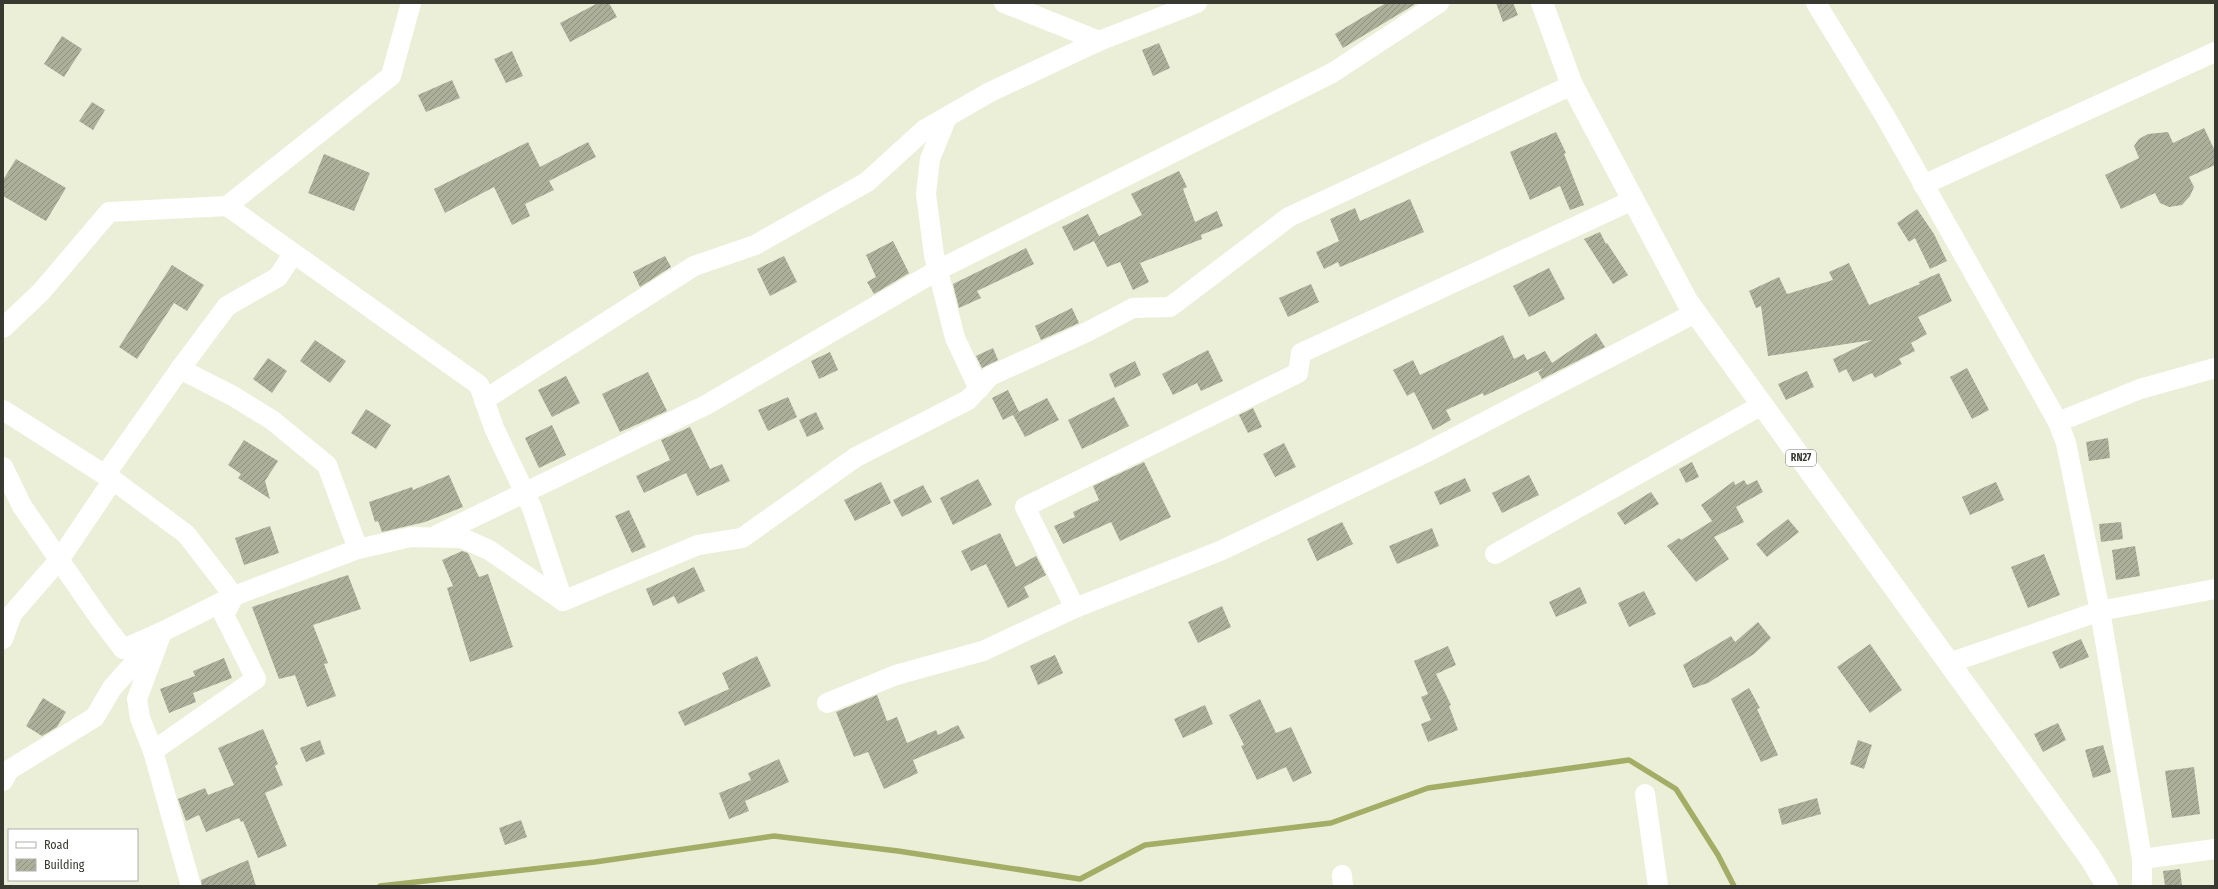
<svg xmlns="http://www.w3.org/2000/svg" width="2218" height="889" viewBox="0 0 2218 889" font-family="'Fira Sans Condensed',sans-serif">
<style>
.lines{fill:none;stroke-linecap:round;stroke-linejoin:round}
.stream{stroke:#a3ad65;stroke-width:5.5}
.building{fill:url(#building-hatch)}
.minor{stroke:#fff;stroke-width:20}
.major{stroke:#fff;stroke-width:22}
.labels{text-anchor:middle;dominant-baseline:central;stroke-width:3;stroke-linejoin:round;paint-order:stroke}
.shield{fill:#fff;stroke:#74756f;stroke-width:1}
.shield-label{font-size:10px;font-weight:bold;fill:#383a31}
</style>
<defs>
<pattern id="building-hatch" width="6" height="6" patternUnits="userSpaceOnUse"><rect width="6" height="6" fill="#acb09b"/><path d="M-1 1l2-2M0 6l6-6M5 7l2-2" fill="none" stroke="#8d907f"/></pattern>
</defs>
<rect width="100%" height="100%" fill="#ebefd8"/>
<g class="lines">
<path class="stream" d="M380,886L595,862L774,836L898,851L1080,879L1145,845L1331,823L1428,788L1629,760L1676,789L1718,855L1734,886"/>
</g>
<g class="building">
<path d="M598,3H609L617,17L570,42L560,23Z"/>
<path d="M1386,3H1417L1343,48L1335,34Z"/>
<path d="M1496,3H1513L1518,15L1503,22Z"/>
<path d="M62,36L82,49L64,77L44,64Z"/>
<path d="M1159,43L1170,68L1153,76L1142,50Z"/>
<path d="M512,51L523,76L506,83L494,59Z"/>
<path d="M452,80L460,98L426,112L418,95Z"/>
<path d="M92,102L105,110L93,130L79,121Z"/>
<path d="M2204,128L2215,151V165L2189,177L2194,187L2190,196L2182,205L2169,207L2160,203L2155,193L2121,209L2105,175L2139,158L2134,146L2139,139L2148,134L2168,132L2173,143Z"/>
<path d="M1556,132L1566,153L1564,154L1584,205L1570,210L1560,186L1530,200L1510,152Z"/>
<path d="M528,142L540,167L588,142L596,157L549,181L554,190L525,204L530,216L512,225L494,187L445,213L434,189Z"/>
<path d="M324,154L370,173L354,211L308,193Z"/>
<path d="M16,159L66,188L46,221L3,196V180Z"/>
<path d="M1179,171L1187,187L1183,189L1195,222L1217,211L1223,226L1201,235L1202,239L1140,263L1149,282L1133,290L1120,262L1107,267L1094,241L1074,251L1062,227L1088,214L1099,236L1142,215L1131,194Z"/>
<path d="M1410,199L1424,232L1340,267L1338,262L1324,269L1316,252L1339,241L1330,219L1355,208L1360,221Z"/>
<path d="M1917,209L1934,234L1947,261L1930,269L1915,238L1909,242L1897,223Z"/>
<path d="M1600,232L1606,244L1607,243L1628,275L1613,284L1584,239Z"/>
<path d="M893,241L909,273L874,294L867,282L876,277L866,255Z"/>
<path d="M1026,248L1034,264L977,291L981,298L959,308L953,284Z"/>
<path d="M665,256L671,267L640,287L633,272Z"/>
<path d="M784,256L797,282L770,296L757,269Z"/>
<path d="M1849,263L1869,305L1920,284L1919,282L1939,273L1952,301L1918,317L1927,334L1911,343L1915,351L1899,359L1902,364L1875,378L1872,373L1853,382L1846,369L1839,373L1833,359L1872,340L1768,356L1761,306L1756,308L1749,291L1779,277L1787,294L1833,280L1829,272Z"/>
<path d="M172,265L204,285L187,311L174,303L137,359L119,347Z"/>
<path d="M1549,268L1565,299L1529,317L1513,286Z"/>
<path d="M1311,284L1319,302L1288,317L1279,298Z"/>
<path d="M1072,308L1079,323L1041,340L1035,326Z"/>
<path d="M1596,333L1605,347L1542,379L1538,372L1544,368L1484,396L1483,393L1446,410L1451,420L1433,430L1414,392L1407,396L1393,370L1413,360L1420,375L1503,335L1514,359L1524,354L1527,360L1545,351L1552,363Z"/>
<path d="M315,340L346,361L330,383L300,361Z"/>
<path d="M993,348L998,360L982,368L976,356Z"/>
<path d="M1208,350L1223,381L1201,391L1197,383L1173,395L1162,374Z"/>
<path d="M830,352L838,370L819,379L811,361Z"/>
<path d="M268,358L287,371L272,393L253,379Z"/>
<path d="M1135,361L1141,375L1115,388L1109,374Z"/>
<path d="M1967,368L1989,410L1972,419L1950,377Z"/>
<path d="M1807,371L1814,387L1786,400L1778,384Z"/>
<path d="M648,372L667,411L620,432L602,394Z"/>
<path d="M566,376L580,403L552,417L538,390Z"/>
<path d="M1008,390L1019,412L1003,420L992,398Z"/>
<path d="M788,397L797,417L768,431L758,410Z"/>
<path d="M1114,397L1129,426L1082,449L1068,420Z"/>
<path d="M1047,398L1059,420L1025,437L1013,415Z"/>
<path d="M1253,408L1262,427L1248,433L1239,415Z"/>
<path d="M366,409L391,425L376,449L351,433Z"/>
<path d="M816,412L824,429L807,437L799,420Z"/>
<path d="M552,425L566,455L539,468L525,438Z"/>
<path d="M690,427L710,469L722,464L730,481L697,496L686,473L644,493L636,476L670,460L661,440Z"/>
<path d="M2108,438L2110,458L2089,461L2086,442Z"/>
<path d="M244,440L278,461L265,481L270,499L238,478L241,474L228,465Z"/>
<path d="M1284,443L1296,467L1275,477L1263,454Z"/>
<path d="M1144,462L1171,517L1120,541L1111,522L1063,544L1054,526L1075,517L1073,512L1099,500L1093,486Z"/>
<path d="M1692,462L1699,477L1686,483L1679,469Z"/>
<path d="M449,475L463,507L425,522L382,532L378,521L375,522L369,502L412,487L413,490Z"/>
<path d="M1529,475L1539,495L1502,513L1492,493Z"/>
<path d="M1465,478L1471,491L1440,505L1434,492Z"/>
<path d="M978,479L992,505L953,525L940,498Z"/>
<path d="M1744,480L1747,485L1757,480L1763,492L1736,507L1744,522L1714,537L1729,559L1696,582L1667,546L1679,538L1681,540L1712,521L1701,505L1734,481L1735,485Z"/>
<path d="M881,482L891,503L855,521L844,500Z"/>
<path d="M1996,482L2004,500L1970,515L1962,497Z"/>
<path d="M923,485L932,502L902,517L893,500Z"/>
<path d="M1651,492L1659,504L1625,525L1617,513Z"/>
<path d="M629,510L646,547L632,553L615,516Z"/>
<path d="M1788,519L1799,532L1767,557L1756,544Z"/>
<path d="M1342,522L1353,544L1317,561L1307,539Z"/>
<path d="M2121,522L2123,539L2101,542L2099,524Z"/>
<path d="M270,526L279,553L244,565L235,538Z"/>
<path d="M1432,528L1439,546L1397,564L1389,546Z"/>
<path d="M1000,533L1016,567L1036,556L1046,575L1024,587L1029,597L1008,608L986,564L971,571L961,551Z"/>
<path d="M2135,546L2140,576L2116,580L2112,550Z"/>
<path d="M462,551L468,553L479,577L488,574L513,647L470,662L447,588L453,586L442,560Z"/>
<path d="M2044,554L2060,595L2028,608L2011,567Z"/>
<path d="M694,567L705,591L678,604L674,596L653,606L646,589Z"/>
<path d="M348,575L361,609L313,625L328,663L324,664L336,696L307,707L295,675L279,679L252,607Z"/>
<path d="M1580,587L1587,603L1556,617L1549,602Z"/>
<path d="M1644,591L1656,614L1629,627L1618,603Z"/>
<path d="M1222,606L1231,627L1198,643L1188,622Z"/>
<path d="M1758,622L1771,638L1754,654L1708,683L1693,688L1683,665L1731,636L1735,642Z"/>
<path d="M2081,639L2089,657L2060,669L2052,652Z"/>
<path d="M1870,644L1902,690L1870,713L1837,667Z"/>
<path d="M1448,646L1456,665L1436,674L1451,705L1449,706L1458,730L1428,742L1421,724L1431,720L1421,697L1428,694L1414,661Z"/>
<path d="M1055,655L1063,673L1038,685L1030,666Z"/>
<path d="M757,656L771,686L685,726L678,712L729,689L722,673Z"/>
<path d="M224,658L232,678L193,693L196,702L169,713L160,689L195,676L193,671Z"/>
<path d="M1749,688L1760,708L1757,709L1778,755L1761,762L1731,699Z"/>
<path d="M877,695L887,721L897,717L907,743L936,730L938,735L958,725L965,738L913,760L918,773L884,789L868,752L854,757L836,712Z"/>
<path d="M43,698L66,712L57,727L42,736L26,726Z"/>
<path d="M1260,699L1276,733L1291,727L1312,773L1293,782L1286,767L1257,780L1241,746L1244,745L1229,715Z"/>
<path d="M1205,705L1213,724L1183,738L1174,719Z"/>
<path d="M2058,723L2066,740L2043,752L2034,734Z"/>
<path d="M263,729L278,764L275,766L283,785L265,793L287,846L258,858L243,821L241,822L239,818L206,832L199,815L186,821L178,799L205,788L208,795L234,785L218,748Z"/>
<path d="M320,740L325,754L306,762L300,748Z"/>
<path d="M1858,740L1872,745L1864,769L1850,764Z"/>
<path d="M2103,745L2111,772L2093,778L2085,750Z"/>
<path d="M779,759L789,782L745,801L749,811L729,819L719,793L751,780L748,773Z"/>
<path d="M2194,767L2200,814L2172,818L2165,771Z"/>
<path d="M1817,798L1821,814L1782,825L1778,809Z"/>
<path d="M521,820L527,837L505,845L499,828Z"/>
<path d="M248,860L256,886H202L201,880Z"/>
<path d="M2180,869L2182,886H2165L2163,871Z"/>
</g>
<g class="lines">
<g class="minor">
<path d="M1004,3L1099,41"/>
<path d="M1816,3L1885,116L2058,422L2066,443L2100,611L2142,859V886"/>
<path d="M947,117L930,159L926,194L934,255L955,338L979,389"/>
<path d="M1923,185L2215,52"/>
<path d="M227,206L391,76L411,3"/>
<path d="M3,328L41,292L109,212L227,206L479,385L494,428L532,508L563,601"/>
<path d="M180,369L227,306L278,277L293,254"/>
<path d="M484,400L694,266L755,245L867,182L924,130L990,92L1099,41L1197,3"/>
<path d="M3,410L113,480L186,534L234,596L224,615L256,679L153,751L191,886"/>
<path d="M2058,422L2140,389L2215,368"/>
<path d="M3,467L22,506L98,616L123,649L162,632L137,699L140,718L153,751"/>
<path d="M105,475L180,369L233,396L272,420L327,465L358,549"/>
<path d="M437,535L706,405L938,270L1332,73L1439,3"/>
<path d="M1495,554L1762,405"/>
<path d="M1075,608L1025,507L1298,373L1301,353L1633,200"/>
<path d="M3,639L12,614L59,560L113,480"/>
<path d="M1949,663L2100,611L2215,589"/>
<path d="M827,703L896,675L983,651L1075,608L1220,551L1423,454L1695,313"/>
<path d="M3,781L9,770L95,717L112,688L162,632L234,596L358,549L411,537L462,538L489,550L563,601L698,545L742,538L856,457L968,400L990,376L1087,332L1133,308L1170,307L1289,217L1572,85"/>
<path d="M1645,794L1658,886"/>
<path d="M2142,859L2215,849"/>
<path d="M1342,875L1343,886"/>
</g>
<path class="major" d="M1542,3L1572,85L1687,301L2091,859L2107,886"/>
</g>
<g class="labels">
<rect class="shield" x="1786" y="450" width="30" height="16" rx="3"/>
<g class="shield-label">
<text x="1801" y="458">RN27</text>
</g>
</g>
<rect width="2218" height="889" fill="none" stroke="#383a31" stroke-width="8"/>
<rect x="8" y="829" width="130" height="52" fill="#ffffff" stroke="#afb0ad"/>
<rect x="16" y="842" width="20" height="6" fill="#ffffff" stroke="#afb0ad"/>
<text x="44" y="849" font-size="12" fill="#383a31">Road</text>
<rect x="16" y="859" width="20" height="12" fill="url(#building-hatch)" stroke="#afb0ad"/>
<text x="44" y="869" font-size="12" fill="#383a31">Building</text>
</svg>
